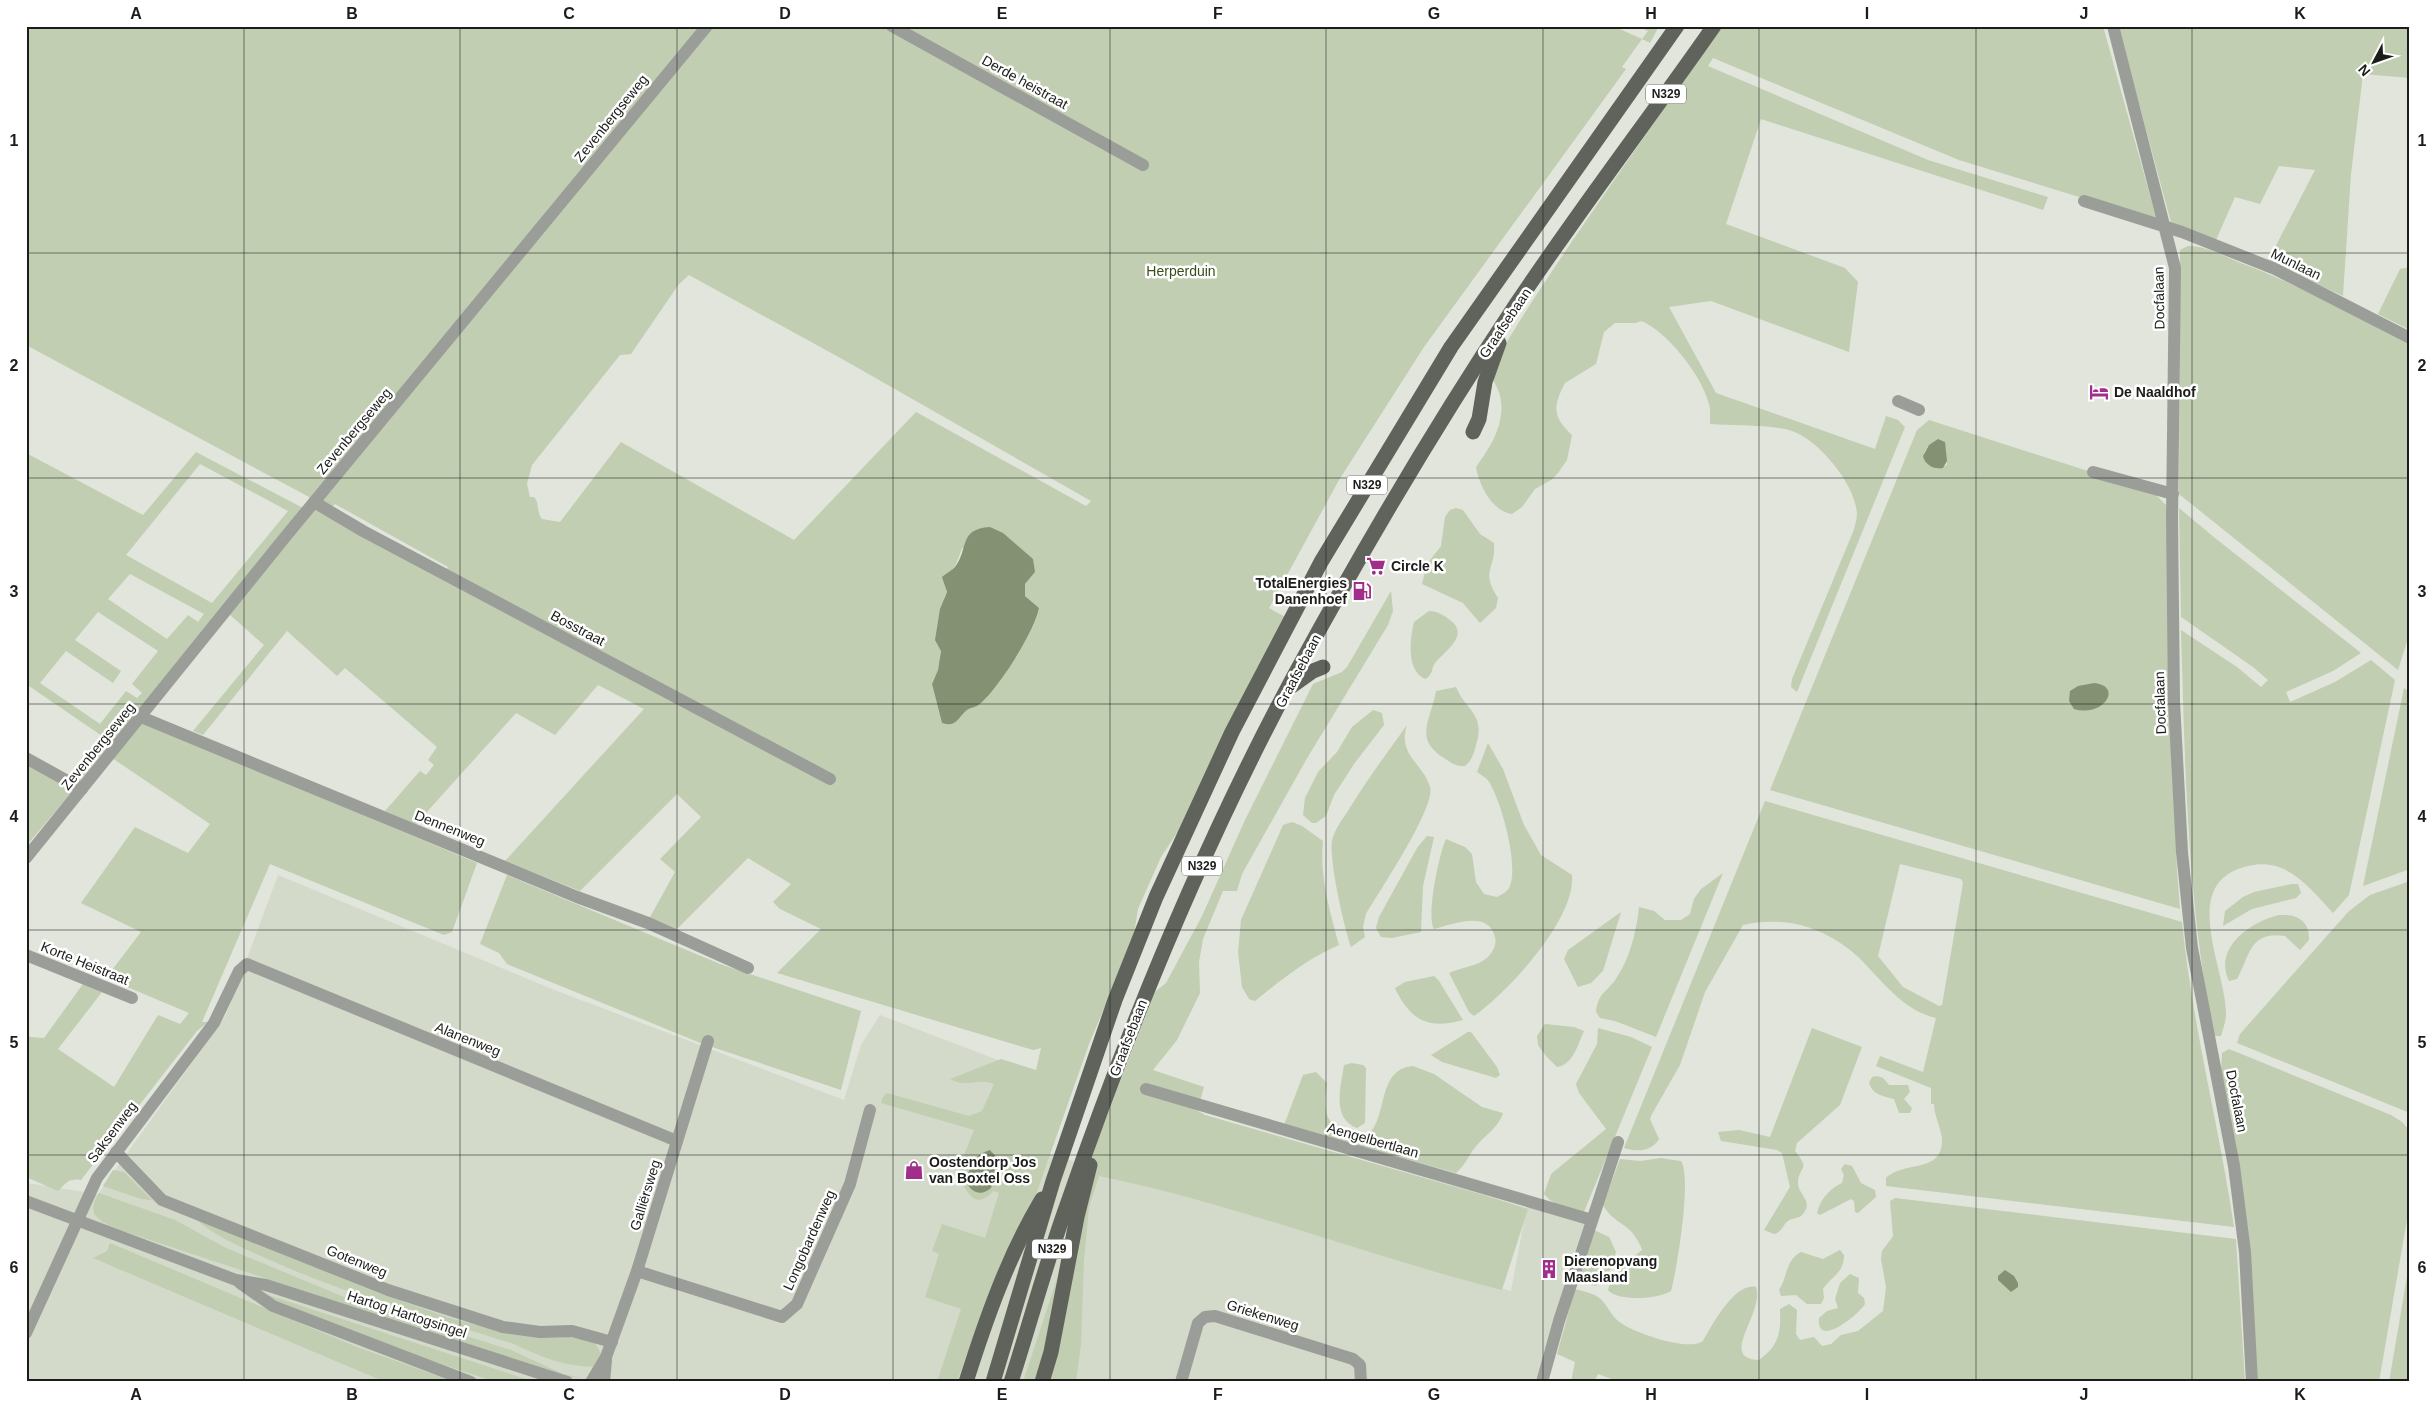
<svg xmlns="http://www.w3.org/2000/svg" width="2436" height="1408" viewBox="0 0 2436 1408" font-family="Arial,sans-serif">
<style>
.built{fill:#d3dac9}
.green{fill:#c1ceb1;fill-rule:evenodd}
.water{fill:#849172}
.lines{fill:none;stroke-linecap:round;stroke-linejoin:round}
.minor{stroke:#9b9d99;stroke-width:12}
.major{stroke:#60635b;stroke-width:15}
.grid{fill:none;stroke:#1c1d1a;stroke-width:1;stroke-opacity:0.55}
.labels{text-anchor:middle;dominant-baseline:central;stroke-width:5;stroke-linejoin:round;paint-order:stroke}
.shield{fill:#fff;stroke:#60615f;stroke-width:1}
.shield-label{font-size:12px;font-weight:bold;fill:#1c1d1a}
.street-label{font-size:14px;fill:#1c1d1a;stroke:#fff}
.park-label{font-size:14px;fill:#394c19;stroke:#fff}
.poi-label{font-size:14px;font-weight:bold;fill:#1c1d1a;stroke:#fff;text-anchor:start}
.neatline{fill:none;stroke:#1c1d1a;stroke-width:2}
.grid-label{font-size:16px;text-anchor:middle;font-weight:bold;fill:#1c1d1a}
</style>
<rect width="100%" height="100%" fill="#e1e5db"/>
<path class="built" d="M278,875L552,989L844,1100L861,1045L880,1015L1042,1077L1012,1143L1511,1291L1527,1205L1591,1224L1546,1382H26V1183L98,1194L226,1015Z"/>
<g class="green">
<path d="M26,26H1613L1642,39L1648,31L1637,26H1659L1650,43L1642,39L1622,67L1626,69L1424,347L1339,480L1269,608L1285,617L1181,827L1161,857L1138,909L1133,940L1089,1044L1027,1220L966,1356L957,1382H937L961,1309L925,1297L939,1254L932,1251L942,1224L985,1238L999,1193L993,1191C975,1213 964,1188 957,1173L974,1130L881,1103L883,1097L887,1093L969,1116L982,1111L994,1084C976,1077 969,1089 950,1079L1001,1059L1036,1070L1041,1048L1033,1050L777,973L821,929L780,909L773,902L791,884L748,858L676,930L649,919L675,872L660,859L701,817L677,794L580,891L505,861L644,709L598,685L555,735L516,713L416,824L385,811L420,771L426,775L434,765L428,760L437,747L345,668L337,676L287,631L203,735L193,731L264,645L229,614L315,508L447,569L448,567L335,504L332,507L311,498L26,345ZM689,275L844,360L1091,501L1086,506L916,412L794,540L621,442L560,522L542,519C536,512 540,503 534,497H530L527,484L532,465L620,355L631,354L679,284ZM962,548L1035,572L1025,584V596L1039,608C1036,631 998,687 981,703C976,708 972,707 967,710C958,717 957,728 942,723L932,684L938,670L941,650L944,598L947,592C940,577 951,575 956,564C958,559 960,554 962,548Z"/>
<path d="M1723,26H2103L2157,221L1959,160L1713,58L1708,66L1928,160L2048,197L2043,210L1761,119L1726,224L1845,268L1858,282L1849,352L1711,301L1669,307L1716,393L1875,449L1886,416L1898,420L1905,427L1797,692L1791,687L1792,679L1853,532C1855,526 1857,519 1857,513C1855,484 1819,440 1792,431C1771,424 1733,426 1710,424C1710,416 1711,408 1708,401C1701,375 1666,330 1641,321L1636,323H1615L1604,332L1596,364L1565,383C1553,406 1552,417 1572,435L1567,460L1558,473L1551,480L1535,489L1522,507L1512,514C1492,511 1479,485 1476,467C1490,448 1504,426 1501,401C1499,382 1485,380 1497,359C1521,317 1548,277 1575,237C1623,166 1673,96 1723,26Z"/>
<path d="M2118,26H2410V78L2363,74L2351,174L2343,296L2268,261L2315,170L2279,166L2260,204L2235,197L2216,240L2172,226Z"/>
<path d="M2188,246C2205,246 2222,255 2238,262C2298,284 2353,315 2410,344V632L2398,670L2179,494L2180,250Z"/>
<path d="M2410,267V330L2378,314L2400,269Z"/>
<path d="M1929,420L2153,492L2166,505L2177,871L2180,909L1770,790L1917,430ZM1944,441L1947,465L1937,469L1927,464L1924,453L1929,445Z"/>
<path d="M196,452L303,508L79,785L71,780L105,738L26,684V453L143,515ZM200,464L288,511L212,603L126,555ZM130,574L204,614L198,622L188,615L167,639L108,599ZM98,612L158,651L132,684L142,693L137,698L126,691L100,724L40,683L66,651L113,683L121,671L75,640Z"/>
<path d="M1456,508L1463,510L1480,534L1494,543C1496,570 1480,570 1498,598L1496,608L1480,623L1463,603L1422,584L1427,564L1441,546L1445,517L1450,510Z"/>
<path d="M2179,508L2215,538L2361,653L2333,671L2286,692L2290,702L2335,682L2371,660L2395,680L2349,895L2333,913C2309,887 2287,857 2248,866C2177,882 2226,968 2226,1014C2226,1021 2223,1029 2221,1036H2214C2187,902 2185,766 2181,630L2237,667L2261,687L2268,680L2253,667L2181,617Z"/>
<path d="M1391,591L1393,611L1388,625L1306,760L1242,874L1237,891H1223L1203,939L1199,962L1200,993L1177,1040L1153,1070L1204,1087L1200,1101L1193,1108L1205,1115L1484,1195L1528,1209L1502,1290C1367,1256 1236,1204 1099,1176L1089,1207L1084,1260L1081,1344L1076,1382H1023L1057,1279L1095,1146L1155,992L1166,983L1202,916L1245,820L1313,684L1342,672L1347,667Z"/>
<path d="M1429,611C1437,611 1444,615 1450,620C1470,635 1446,650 1435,663C1431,669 1433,675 1425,679C1406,670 1410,639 1414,622Z"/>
<path d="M1456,687C1466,711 1486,714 1476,745C1474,753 1472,760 1465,766C1457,767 1451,763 1444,758C1413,739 1431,720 1436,691Z"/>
<path d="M2404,688L2410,692V869L2363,886Z"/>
<path d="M1373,710L1382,713L1384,725L1354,764L1334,795L1326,816L1316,823H1312L1303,815L1305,798L1318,772L1337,752L1352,727Z"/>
<path d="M142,722L477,863L452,932L444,935L270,864L202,1022H208L197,1031L81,1180C69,1178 66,1183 58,1191L26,1177V1035L31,1037L44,1038L83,984L102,992L58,1049L114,1087L158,1015L180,1024L189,1013L106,978L141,932L81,903L135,827L188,853L210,824L112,758Z"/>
<path d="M1407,725C1397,755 1423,763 1430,787C1436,807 1379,892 1366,914L1363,927L1365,937L1351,947C1344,927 1329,861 1332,841C1334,830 1342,820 1348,811C1366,781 1387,753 1407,725Z"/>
<path d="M1488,743L1503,769L1524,825L1541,855L1572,875C1576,919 1508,992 1474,1016L1469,1012L1449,973C1461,967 1477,967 1488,957C1493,952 1497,944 1495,937C1488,909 1451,925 1434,929C1426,916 1439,854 1446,839L1465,847L1472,854L1476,882L1484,894L1497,897C1501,895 1507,892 1509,888C1520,868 1501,800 1489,782C1487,778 1481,775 1477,772Z"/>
<path d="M26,763L73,791L26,846Z"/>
<path d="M1765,801L2182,922C2192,1024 2219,1125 2234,1227L1886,1186V1178C1906,1160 1943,1174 1942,1139C1941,1127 1934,1116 1934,1104H1931V1088L1876,1066L1880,1056L1923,1072L1936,1018C1906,1011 1887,987 1867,966C1835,931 1790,914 1743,925L1705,992L1680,1065L1652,1114L1650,1119L1659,1139C1651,1152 1637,1152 1624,1148ZM1900,864L1961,879L1963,883L1942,1005L1939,1006L1903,987L1878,956Z"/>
<path d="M1292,822L1302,826L1323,841C1319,874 1330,913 1339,945C1307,959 1282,979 1255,1001L1249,999L1242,987L1238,952L1241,920L1283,825Z"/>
<path d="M1427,836L1434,837L1423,886L1421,932L1392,938L1381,937L1376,928L1379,917L1417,848Z"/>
<path d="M1723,873L1656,1037L1615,1021L1600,1018L1596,1012C1598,992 1608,992 1617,977C1630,958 1637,929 1639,907L1654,911L1665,920H1681L1690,914L1694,899L1701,889Z"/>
<path d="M507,875L720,964L861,1011L841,1090L703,1044L507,964L499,953L480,944Z"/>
<path d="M2410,881V1113L2237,1043L2240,1034L2349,911L2370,895Z"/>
<path d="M2292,884H2298L2301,893L2296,898L2252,909L2223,926L2225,911L2243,897L2254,892Z"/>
<path d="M1621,912L1603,971L1591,983L1578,987L1564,959L1568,950Z"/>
<path d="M2279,915C2296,914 2310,920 2309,940L2300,950L2285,936C2249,931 2250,956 2237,979L2229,981C2213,948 2250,922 2279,915Z"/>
<path d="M1434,976L1439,981L1463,1020C1428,1030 1410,1020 1395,988L1405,982Z"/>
<path d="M1545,1024L1574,1027L1584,1031C1578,1044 1573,1065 1557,1067L1546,1056L1538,1045L1537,1036Z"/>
<path d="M1598,1028L1631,1037L1652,1047L1581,1219L1550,1200L1544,1194L1551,1174L1606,1129L1579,1093L1576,1084L1597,1044Z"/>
<path d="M1812,1028L1862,1047L1840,1105L1797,1143L1795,1151C1812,1172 1798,1165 1798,1183C1798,1195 1815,1202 1802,1215C1799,1219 1793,1217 1788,1221C1782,1226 1782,1232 1774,1234L1764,1230L1790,1187L1782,1153L1777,1150L1721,1141L1718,1132L1739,1130L1770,1137Z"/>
<path d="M1468,1032H1471L1497,1067L1500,1075L1496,1078L1442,1062L1431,1055Z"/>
<path d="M2229,1049L2391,1115L2402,1122L2410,1131V1202L2379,1382H2258L2221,1070L2222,1053Z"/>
<path d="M1352,1063L1363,1065L1366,1068L1365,1123L1357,1128C1331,1118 1341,1086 1344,1065Z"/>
<path d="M1413,1066L1434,1074L1482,1107L1503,1113C1499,1126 1487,1134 1478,1144C1469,1153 1466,1165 1456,1173L1284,1125L1303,1075L1316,1072L1327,1083C1326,1093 1324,1106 1327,1115C1333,1130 1353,1139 1367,1136C1389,1117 1376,1069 1413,1066Z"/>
<path d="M1877,1076L1883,1078L1889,1085H1908L1910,1092L1904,1099L1912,1108L1910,1113H1899L1894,1099C1883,1096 1873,1095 1869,1083L1872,1077Z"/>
<path d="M1661,1158L1681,1161C1692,1177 1677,1270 1671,1291C1659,1299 1618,1302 1608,1290C1612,1273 1629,1260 1642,1250L1641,1247C1631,1222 1615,1226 1603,1205L1620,1159L1640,1161Z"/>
<path d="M1845,1164L1852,1166L1861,1183L1875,1190L1876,1197L1858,1213L1855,1212L1854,1201L1851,1199L1820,1215L1817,1213C1820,1200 1830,1188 1842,1183L1844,1175L1841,1169Z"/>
<path d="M113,1170L124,1172L152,1200L141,1199L103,1186Z"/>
<path d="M99,1193L175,1220L226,1248L349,1299L511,1350L563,1374L581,1378L560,1376L123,1231C104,1223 83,1217 99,1193Z"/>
<path d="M1895,1198L2236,1239L2245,1382H1620L1598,1374L1594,1382H1571L1575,1362L1557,1354L1575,1289C1582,1291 1592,1293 1598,1297C1607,1303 1611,1317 1621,1323C1635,1333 1689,1352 1703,1341C1712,1325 1735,1282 1756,1287C1765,1313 1717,1359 1759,1360C1779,1345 1781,1334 1780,1309L1789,1304L1797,1310L1796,1334L1800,1340L1814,1337L1822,1346L1831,1344L1841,1335L1858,1331L1883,1311L1886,1287L1881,1259L1882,1251L1893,1236L1890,1201Z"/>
<path d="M192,1216L378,1293L453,1319L481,1326L583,1339L595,1343L601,1354L596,1367C567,1367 540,1357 514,1344C433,1318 350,1296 272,1261C243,1248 215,1237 192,1216Z"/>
<path d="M1594,1230L1609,1237L1616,1252L1610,1270L1596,1286L1578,1281Z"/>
<path d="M110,1243L357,1347L455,1382H386L359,1371L93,1258L107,1251Z"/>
<path d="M1840,1250L1844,1255C1844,1273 1832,1276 1823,1289L1824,1298L1821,1304H1807L1796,1295L1781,1296L1779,1290C1788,1277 1785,1260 1801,1252L1823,1259Z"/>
<path d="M2410,1259V1382H2389Z"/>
<path d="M1850,1274L1859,1278L1858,1293L1864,1298L1865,1304C1859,1314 1816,1350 1819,1318L1827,1311L1838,1308L1835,1299L1840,1283Z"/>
<path d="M265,1294L535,1382H496L425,1359L264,1296Z"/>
</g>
<g class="water">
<path d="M1938,439L1945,442L1947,461L1943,468C1934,470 1925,465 1923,456L1929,445Z"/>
<path d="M990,527L1003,533L1033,559L1035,572L1025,584V596L1039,608C1035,631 999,687 981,703C976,708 972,707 967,710C958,717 957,728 942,723L932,684L938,670L941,651L935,640L940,609L947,592L942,577C946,574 952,570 955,567C969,549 958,529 990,527Z"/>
<path d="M2094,683C2124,686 2103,718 2074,709L2069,701L2070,691L2078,686Z"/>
<path d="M990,1150L998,1159V1166L991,1188C981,1197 971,1192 966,1182C970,1166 973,1155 990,1150Z"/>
<path d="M2005,1270L2014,1276L2018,1283V1287L2011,1292L1998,1280V1276Z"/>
</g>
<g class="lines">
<g class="minor">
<path d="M892,26L1143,165"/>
<path d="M2113,26L2175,268L2172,517L2174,701L2182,852L2192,948L2234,1166L2245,1252L2252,1382"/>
<path d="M2084,201L2182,232L2275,269L2410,338"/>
<path d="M1898,401L1919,410"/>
<path d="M2093,472L2173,494"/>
<path d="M314,502L363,531L830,779"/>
<path d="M141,717L577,897L648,923L748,968"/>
<path d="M26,758L82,789"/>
<path d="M26,858L286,536L707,26"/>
<path d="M26,955L132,998"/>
<path d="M1146,1089L1592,1220"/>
<path d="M116,1152L162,1200L388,1290L503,1327L540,1332L572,1331L612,1342"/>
<path d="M26,1201L236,1280L266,1285L567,1382"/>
<path d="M637,1271L782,1317L797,1304L850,1184L870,1110"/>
<path d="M240,1283L273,1306L471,1382"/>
<path d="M26,1333L97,1178L214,1023L239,971L247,964L677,1141"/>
<path d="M591,1382L606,1357L637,1271L708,1041"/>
<path d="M604,1382L606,1360"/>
<path d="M1181,1382L1198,1323L1205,1317L1215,1316L1353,1359L1360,1365L1361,1382"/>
<path d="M1542,1382L1559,1321L1618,1142"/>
</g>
<g class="major">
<path d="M1473,432L1479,419L1485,382L1499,343"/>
<path d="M1292,686L1313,671L1323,667"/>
<path d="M966,1382C986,1319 1008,1256 1042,1199"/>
<path d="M993,1382L1053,1181L1115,1000L1156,897L1232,732L1321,562L1451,347L1677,26"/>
<path d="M1011,1382C1030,1323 1046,1263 1067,1205C1130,1023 1204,843 1295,674C1364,547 1437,423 1517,303C1580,209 1649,119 1714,26"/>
<path d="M1042,1382L1051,1352L1077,1217L1090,1165"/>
</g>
</g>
<path class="grid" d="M244,26V1382M460,26V1382M677,26V1382M893,26V1382M1110,26V1382M1326,26V1382M1543,26V1382M1759,26V1382M1976,26V1382M2192,26V1382M26,253H2410M26,478H2410M26,704H2410M26,930H2410M26,1155H2410"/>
<defs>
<g id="hotel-bare" transform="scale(1.5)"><path d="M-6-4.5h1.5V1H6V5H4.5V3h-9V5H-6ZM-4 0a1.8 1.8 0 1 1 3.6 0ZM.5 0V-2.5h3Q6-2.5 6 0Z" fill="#a02e8a" stroke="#fff" stroke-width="2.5" paint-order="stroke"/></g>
<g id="supermarket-bare" transform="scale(1.5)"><path d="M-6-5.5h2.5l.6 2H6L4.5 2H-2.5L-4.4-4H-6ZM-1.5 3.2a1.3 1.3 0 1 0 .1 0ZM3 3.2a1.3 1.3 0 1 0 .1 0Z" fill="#a02e8a" stroke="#fff" stroke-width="2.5" paint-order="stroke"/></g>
<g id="fuel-bare" transform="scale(1.5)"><path d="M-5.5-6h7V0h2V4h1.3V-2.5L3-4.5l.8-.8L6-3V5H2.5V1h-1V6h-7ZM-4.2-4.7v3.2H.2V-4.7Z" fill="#a02e8a" stroke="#fff" stroke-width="2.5" paint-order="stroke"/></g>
<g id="shop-bare" transform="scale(1.5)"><path d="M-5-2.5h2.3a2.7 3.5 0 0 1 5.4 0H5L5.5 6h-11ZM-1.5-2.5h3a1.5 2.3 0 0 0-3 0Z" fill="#a02e8a" stroke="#fff" stroke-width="2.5" paint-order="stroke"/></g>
<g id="building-bare" transform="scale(1.5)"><path d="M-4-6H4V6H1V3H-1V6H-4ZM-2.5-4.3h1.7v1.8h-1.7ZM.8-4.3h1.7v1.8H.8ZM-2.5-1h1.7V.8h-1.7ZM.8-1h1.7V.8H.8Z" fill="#a02e8a" stroke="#fff" stroke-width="2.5" paint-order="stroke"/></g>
</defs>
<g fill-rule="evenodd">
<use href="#hotel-bare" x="2099" y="392"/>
<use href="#supermarket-bare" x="1376" y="566"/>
<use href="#fuel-bare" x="1362" y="591"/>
<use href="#shop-bare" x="914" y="1170"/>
<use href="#building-bare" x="1549" y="1269"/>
</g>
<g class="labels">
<g class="shield">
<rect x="1646" y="84.5" width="40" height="19" rx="4"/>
<rect x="1347" y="475.5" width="40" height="19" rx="4"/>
<rect x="1182" y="856.5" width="40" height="19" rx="4"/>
<rect x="1032" y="1239.5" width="40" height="19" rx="4"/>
</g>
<g class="shield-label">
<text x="1666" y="94">N329</text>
<text x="1367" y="485">N329</text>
<text x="1202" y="866">N329</text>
<text x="1052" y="1249">N329</text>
</g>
<g class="street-label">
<text transform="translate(1025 82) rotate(29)">Derde heistraat</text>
<text transform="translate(611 118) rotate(-51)">Zevenbergseweg</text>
<text transform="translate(2296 264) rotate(26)">Munlaan</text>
<text transform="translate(2159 298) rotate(-91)">Docfalaan</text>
<text transform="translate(1505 323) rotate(-56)">Graafsebaan</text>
<text transform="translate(354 431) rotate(-50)">Zevenbergseweg</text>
<text transform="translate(578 628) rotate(28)">Bosstraat</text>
<text transform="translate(1298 671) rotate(-62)">Graafsebaan</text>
<text transform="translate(2160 703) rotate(-92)">Docfalaan</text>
<text transform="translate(98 746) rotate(-51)">Zevenbergseweg</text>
<text transform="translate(450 828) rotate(22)">Dennenweg</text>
<text transform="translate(85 963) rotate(22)">Korte Heistraat</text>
<text transform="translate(1128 1038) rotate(-69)">Graafsebaan</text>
<text transform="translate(468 1039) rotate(22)">Alanenweg</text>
<text transform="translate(2237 1101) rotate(79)">Docfalaan</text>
<text transform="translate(112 1132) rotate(-53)">Saksenweg</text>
<text transform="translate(1373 1140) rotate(16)">Aengelbertlaan</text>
<text transform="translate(645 1195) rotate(-73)">Galliërsweg</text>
<text transform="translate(809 1240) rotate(-66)">Longobardenweg</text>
<text transform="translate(357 1261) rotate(22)">Gotenweg</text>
<text transform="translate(407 1314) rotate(18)">Hartog Hartogsingel</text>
<text transform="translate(1263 1315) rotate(17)">Griekenweg</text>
</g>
<g class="park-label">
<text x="1181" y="271">Herperduin</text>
</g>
<g class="poi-label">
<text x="2114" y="392">De Naaldhof</text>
<text x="1391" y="566">Circle K</text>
<text x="1347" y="583" text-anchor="end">TotalEnergies<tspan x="1347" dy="16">Danenhoef</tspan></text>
<text x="929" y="1162">Oostendorp Jos<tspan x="929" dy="16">van Boxtel Oss</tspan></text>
<text x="1564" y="1261">Dierenopvang<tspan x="1564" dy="16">Maasland</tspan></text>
</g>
</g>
<rect width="2436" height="1408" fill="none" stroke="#ffffff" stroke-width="55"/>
<g transform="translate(2374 62) rotate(229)" stroke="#ffffff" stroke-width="4" paint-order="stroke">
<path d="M0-4L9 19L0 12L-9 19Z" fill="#1c1d1a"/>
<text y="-8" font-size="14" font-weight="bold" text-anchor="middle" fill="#1c1d1a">N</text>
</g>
<rect x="28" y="28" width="2380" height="1352" class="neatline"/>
<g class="grid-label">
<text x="136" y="19">A</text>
<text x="352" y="19">B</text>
<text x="569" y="19">C</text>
<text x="785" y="19">D</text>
<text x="1002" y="19">E</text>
<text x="1218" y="19">F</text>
<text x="1434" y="19">G</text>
<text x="1651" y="19">H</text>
<text x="1867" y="19">I</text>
<text x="2084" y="19">J</text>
<text x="2300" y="19">K</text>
<text x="14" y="146">1</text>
<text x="2422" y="146">1</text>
<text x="14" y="371">2</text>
<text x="2422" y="371">2</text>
<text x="14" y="597">3</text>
<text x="2422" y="597">3</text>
<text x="14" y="822">4</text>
<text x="2422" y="822">4</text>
<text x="14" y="1048">5</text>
<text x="2422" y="1048">5</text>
<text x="14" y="1273">6</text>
<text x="2422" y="1273">6</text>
<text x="136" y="1400">A</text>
<text x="352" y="1400">B</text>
<text x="569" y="1400">C</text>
<text x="785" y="1400">D</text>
<text x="1002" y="1400">E</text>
<text x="1218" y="1400">F</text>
<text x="1434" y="1400">G</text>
<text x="1651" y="1400">H</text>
<text x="1867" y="1400">I</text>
<text x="2084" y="1400">J</text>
<text x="2300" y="1400">K</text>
</g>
</svg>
